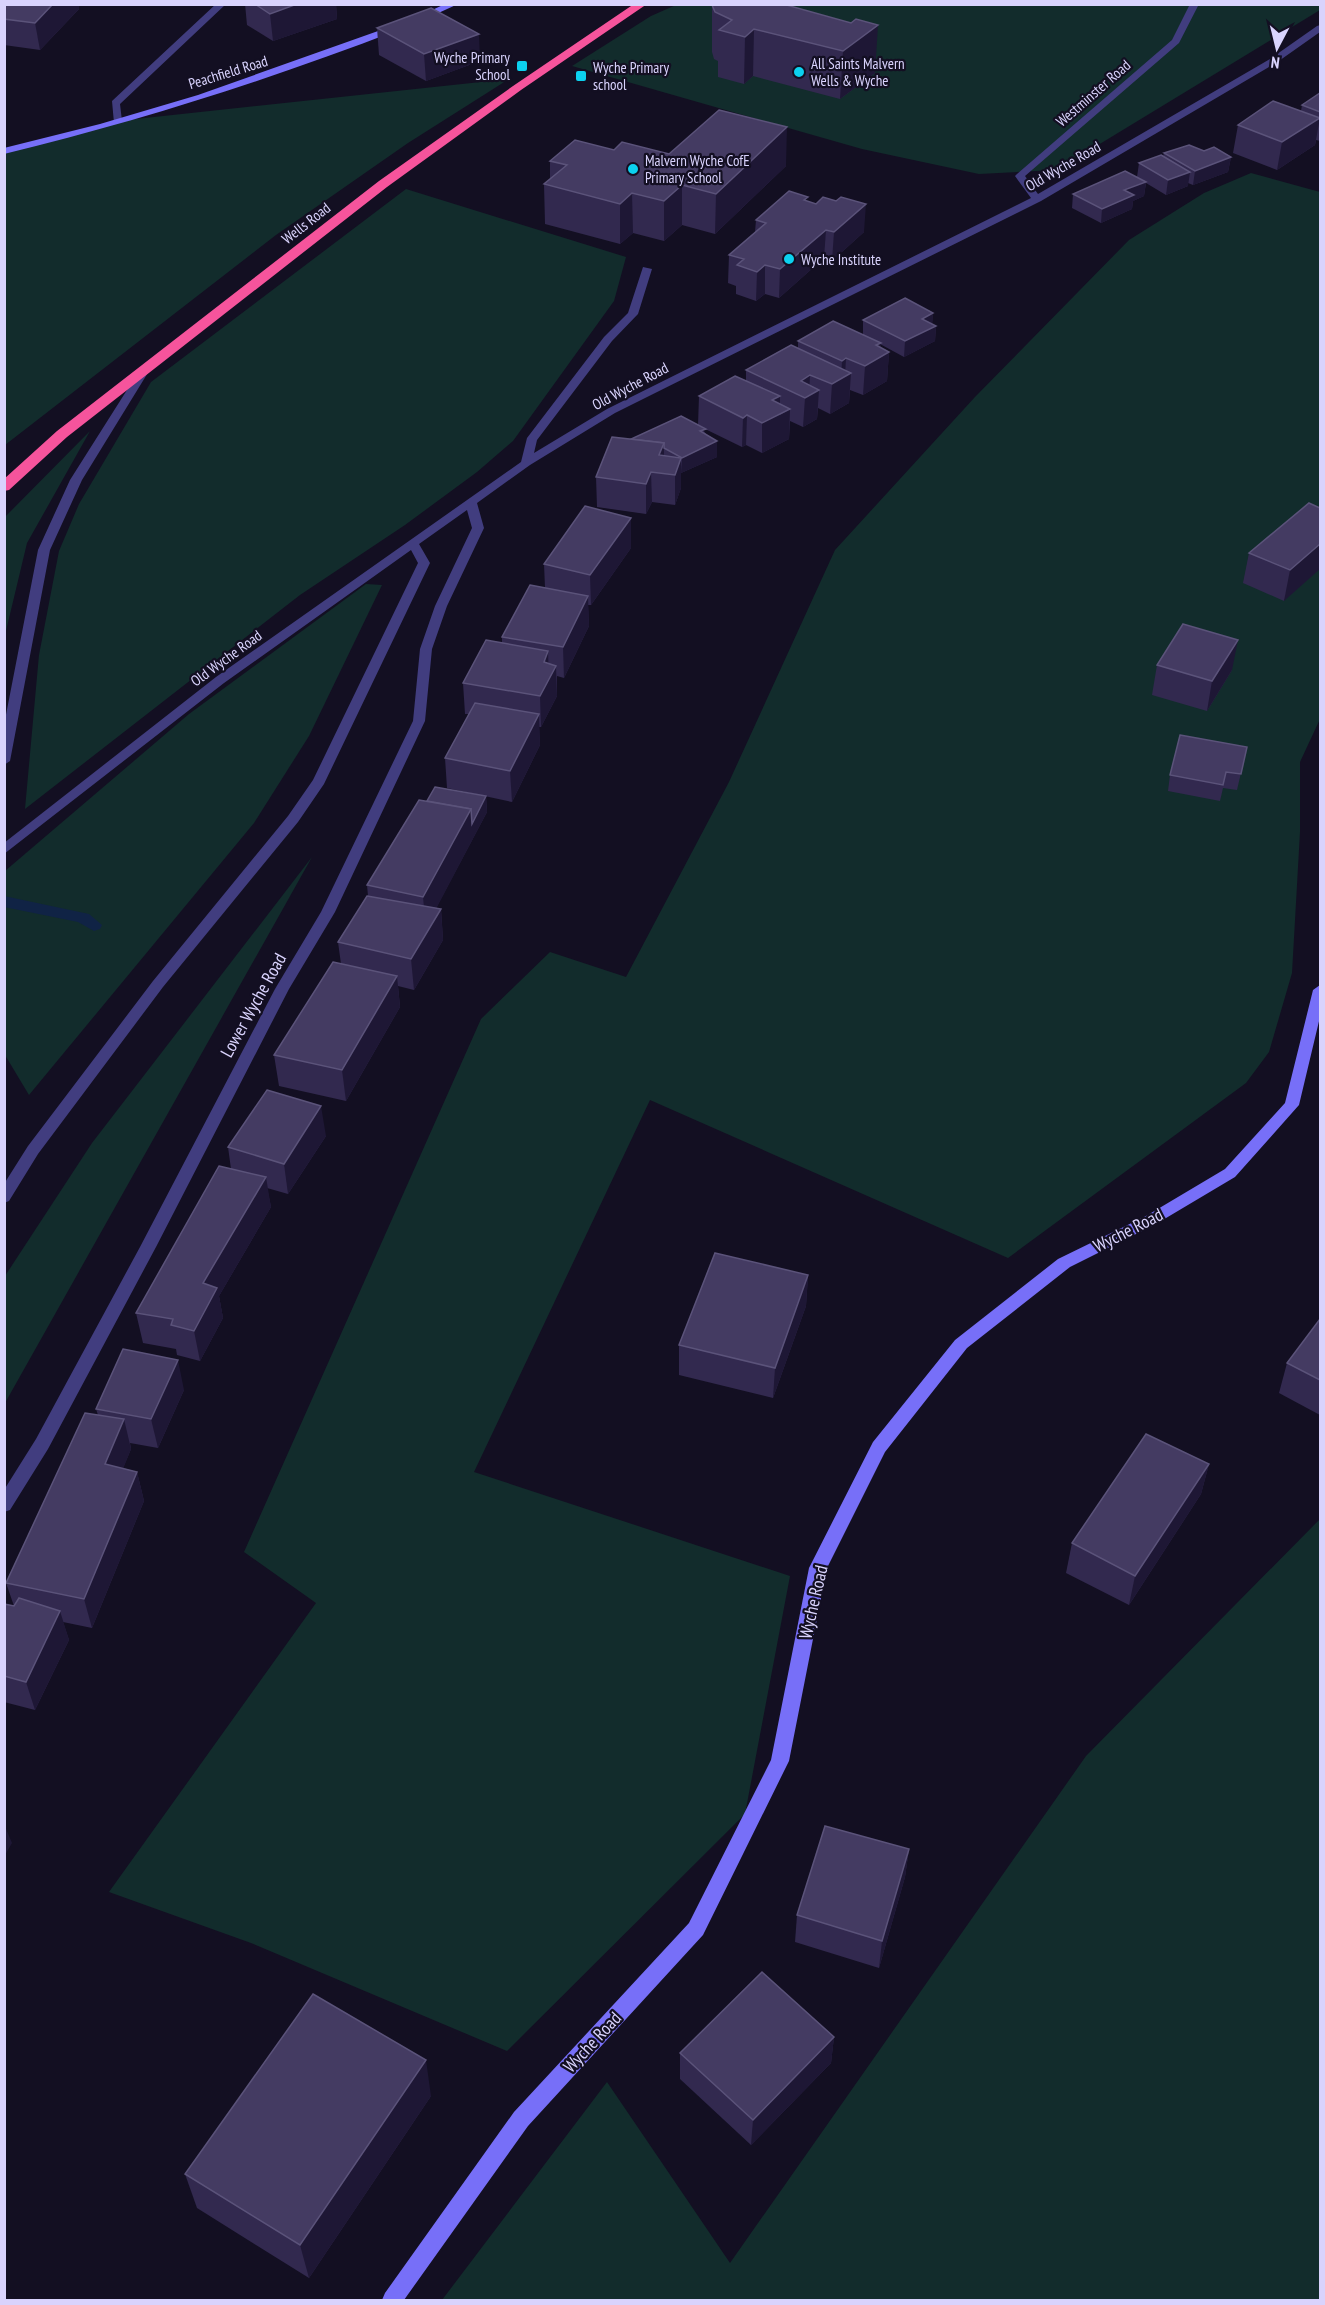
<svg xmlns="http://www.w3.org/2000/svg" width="1325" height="2305" viewBox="0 0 1325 2305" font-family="'PT Sans Narrow',sans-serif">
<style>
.green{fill:#122c2c}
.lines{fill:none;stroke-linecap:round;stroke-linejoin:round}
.stream{fill:#102345;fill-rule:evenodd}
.street{fill:#413d7f;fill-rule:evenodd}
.secondary{fill:#776ff8;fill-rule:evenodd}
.highway{fill:#f6549c;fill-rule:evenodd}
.wall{fill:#32294f}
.shaded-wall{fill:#1e1735}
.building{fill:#443b62;stroke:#5b537a;stroke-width:1.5}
.poi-dot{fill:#0cd1ef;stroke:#130f22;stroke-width:2}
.labels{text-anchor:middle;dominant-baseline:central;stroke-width:4.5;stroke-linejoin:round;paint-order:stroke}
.far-poi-label{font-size:15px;fill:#d9d3fd;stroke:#130f22;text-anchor:start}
.far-street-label{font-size:15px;fill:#d9d3fd;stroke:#130f22}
.street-label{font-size:18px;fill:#d9d3fd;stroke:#130f22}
</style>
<rect width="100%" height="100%" fill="#130f22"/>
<g class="green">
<path d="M676,5H1320V10L1057,170L979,174L862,149L572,66L651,16Z"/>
<path d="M509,79L408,143L276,235L5,445V151L117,121Z"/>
<path d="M1251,173L1320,192V719L1300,762V832L1292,973L1269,1052L1246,1083L1008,1258L650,1100L474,1472L790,1576L745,1814L507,2051L251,1943L109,1892L316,1603L244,1552L481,1019L550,952L626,977L729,782L835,550L975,397L1129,240L1204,193Z"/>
<path d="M406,189L626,257L614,301L513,441L477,472L405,525L300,595L25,809L39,655L59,551L79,504L151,382Z"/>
<path d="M90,431L27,543L5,635V517Z"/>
<path d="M366,584L382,585L309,736L254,823L29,1095L5,1055V871L189,714Z"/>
<path d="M312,857L5,1403V1276L92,1143Z"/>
<path d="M1320,1519V2300H442L607,2082L730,2263L1086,1756Z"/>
</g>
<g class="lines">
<path class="stream" d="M4,896L89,914L102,925L100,929L94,931L78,922L4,907Z"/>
<g class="street">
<path d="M216,4H226L120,104L122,121L114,123L112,101Z"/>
<path d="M1190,4H1199L1179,43L1025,176L1038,194L1270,59L1317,26L1320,25V32L1276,63L1041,201L615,413L530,465L477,503L484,528L447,606L432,649L425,721L335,912L289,989L156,1247L48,1449L10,1510L4,1512V1490L36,1439L140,1247L275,989L321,912L413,721L420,649L435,606L472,528L467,510L419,544L430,563L324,784L298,822L163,987L38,1154L9,1201L4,1203V1184L28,1146L153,981L288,816L313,780L418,563L411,550L224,683L4,854V843L216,677L521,462L527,438L604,337L628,313L643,267L652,269L638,314L612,341L537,440L534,453L607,409L1031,198L1015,176L1017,174L1172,40Z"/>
<path d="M144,368L149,371L82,480L50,550L10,761L4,765V725L38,550L70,480L139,371Z"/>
</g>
<g class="secondary">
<path d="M445,4H458L421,21L413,19Z"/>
<path d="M395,25L400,28L398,30C269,80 139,121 4,154V148L100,124L198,95Z"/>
<path d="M1320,985V1017L1299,1105L1235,1177L1156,1224L1070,1267L967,1348L885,1452L827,1568L789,1761L703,1935L528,2126L404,2300H382L385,2293L514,2112L689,1923L771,1760L809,1568L873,1442L955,1340L1058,1259L1146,1216L1225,1169L1285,1103L1313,990Z"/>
</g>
<path class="highway" d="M634,4H647L521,90L387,187L67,437L9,490L4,491V479L57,431L379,181L513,86Z"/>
</g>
<g class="wall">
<path d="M4,4H79V9L40,50L4,45Z"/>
<path d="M245,4H336L337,19L273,41L247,25Z"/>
<path d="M783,4L875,73L840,99L753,76L744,84L718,77V61L714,59L712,52V5Z"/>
<path d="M377,28L480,61L426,81L379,55Z"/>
<path d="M1320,93V141L1316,140L1315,145L1277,170L1233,153L1238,125L1301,111L1302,105Z"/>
<path d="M614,150L669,154L786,166L715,234L682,225L664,241L633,233L620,244L545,224L544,184L550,179V161Z"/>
<path d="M1204,151L1231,157L1228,172L1193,185L1188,183V186L1166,195L1146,183L1144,196L1133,201L1132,209L1101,223L1072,208L1073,194L1137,177L1139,163L1163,157L1164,153Z"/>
<path d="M808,201L864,232L832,261L824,258L779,298L765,294L756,301L736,294V286L728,283L729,255L755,232L756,220Z"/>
<path d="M933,313L932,324L936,326L935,341L904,357L880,344V347L889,352L887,381L863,395L850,390L849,403L830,414L818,408L817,419L803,427L790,421L789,439L762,453L746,445L742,447L701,427L706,434L717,441V457L681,473V488L675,505L652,502L646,514L597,507L596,477L698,425L699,396L746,380V370L798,348V341L863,334V320Z"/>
<path d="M1320,508L1284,601L1243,583L1249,553Z"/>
<path d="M631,548L591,605H588L589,626L564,678L557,676V696L541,727H539L540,745L512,802L447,788L445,758L469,714H465L463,683L502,643V637L545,588L544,564Z"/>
<path d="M1157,665L1232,670L1207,711L1152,695Z"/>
<path d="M1247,747L1237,790L1223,788L1220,801L1168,791L1170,775Z"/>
<path d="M486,796L487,812L436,908L441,909L443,940L414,990L398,986L400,1007L346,1101L279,1086L274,1055L341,964L338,942L368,896L367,885L427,801Z"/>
<path d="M326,1136L288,1194L267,1188L271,1207L219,1296L223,1318L200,1361L177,1355L176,1349L143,1343L136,1313L231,1169L228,1147Z"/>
<path d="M808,1275L806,1306L773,1398L679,1375V1345Z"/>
<path d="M1320,1319V1415L1279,1393L1287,1363Z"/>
<path d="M184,1390L158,1448L130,1443L131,1449L123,1468L137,1472L144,1501L92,1628L63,1622L69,1640L35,1710L4,1702V1604L14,1606L6,1583L98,1415L96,1409Z"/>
<path d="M1209,1464L1201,1494L1129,1605L1066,1573L1072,1543Z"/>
<path d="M909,1849L905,1877L879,1968L795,1942L797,1915Z"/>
<path d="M834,2037L831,2063L751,2145L680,2079V2053Z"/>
<path d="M431,2096L309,2278L197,2208L185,2174Z"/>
</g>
<g class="shaded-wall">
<path d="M53,4H79V9L40,50L35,23Z"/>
<path d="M297,4H336L337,19L273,41L270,14Z"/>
<path d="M878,25L875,73L840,99L843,51Z"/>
<path d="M754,29L753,76L744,84L745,37Z"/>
<path d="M479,34L480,61L426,81L424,54Z"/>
<path d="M1320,118L1315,145L1277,170L1282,142Z"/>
<path d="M787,127L786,166L715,234L716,194Z"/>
<path d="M1231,157L1228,172L1193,185L1195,171Z"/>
<path d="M1190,172L1188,186L1166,195L1168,180Z"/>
<path d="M1146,182L1144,196L1133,201L1132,209L1101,223L1102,209L1124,190Z"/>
<path d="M682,185V225L664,241V201Z"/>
<path d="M632,193L633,233L620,244V204Z"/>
<path d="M866,204L864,232L832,261L834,232Z"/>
<path d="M826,230L824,258L779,298L780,269Z"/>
<path d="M765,265V294L756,301L757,272Z"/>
<path d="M933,313L932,328L936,326L935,341L904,357L905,341L922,319Z"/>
<path d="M881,343L880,358L889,352L887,381L863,395L865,366L876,345Z"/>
<path d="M846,358L845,377L851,373L849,403L830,414L832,384L841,379L842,361Z"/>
<path d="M810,375L809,395L819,390L817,419L803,427L805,398L801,381Z"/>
<path d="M780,396V415L790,409L789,439L762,453V423L772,400Z"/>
<path d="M747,415L746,445L742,447L743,418Z"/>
<path d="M717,441V457L681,473L682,458Z"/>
<path d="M664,443V474L651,468Z"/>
<path d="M681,458V488L675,505V475Z"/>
<path d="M651,472L652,502L646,514V484Z"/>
<path d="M631,518V548L591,605L590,575Z"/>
<path d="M1320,544V569L1284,601L1290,570Z"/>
<path d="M588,596L589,626L564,678L563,647Z"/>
<path d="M1238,640L1232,670L1207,711L1212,681Z"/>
<path d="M548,651L549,679L556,666L557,696L541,727L540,696L544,662Z"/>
<path d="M539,714L540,745L512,802L510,771Z"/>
<path d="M486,796L487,812L426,928L423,897L471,809Z"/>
<path d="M441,909L443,940L414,990L411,959Z"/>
<path d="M397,976L400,1007L346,1101L342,1070Z"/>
<path d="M321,1106L326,1136L288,1194L284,1164Z"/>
<path d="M266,1177L271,1207L219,1296L223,1318L200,1361L194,1331L203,1283Z"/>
<path d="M808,1275L806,1306L773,1398L775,1368Z"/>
<path d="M178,1360L184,1390L158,1448L151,1419Z"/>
<path d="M124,1419L131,1449L113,1494L105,1464Z"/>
<path d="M1209,1464L1201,1494L1129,1605L1135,1576Z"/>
<path d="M137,1472L144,1501L92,1628L84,1599Z"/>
<path d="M60,1611L69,1640L35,1710L26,1682Z"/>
<path d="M4,1824L12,1843L4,1857Z"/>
<path d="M909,1849L905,1877L879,1968L882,1941Z"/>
<path d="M834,2037L831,2063L751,2145L753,2120Z"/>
<path d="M426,2060L431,2096L309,2278L300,2245Z"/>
</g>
<g class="building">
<path d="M4,4H53L35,23L4,19Z"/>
<path d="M255,4H297L270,14Z"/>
<path d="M713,4H783L851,23L856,19L878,25L843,51L754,29L745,37L719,30L732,20L715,12L712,5Z"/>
<path d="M431,8L479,34L424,54L377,28Z"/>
<path d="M1320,93V112L1302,105Z"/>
<path d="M1273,101L1320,118L1282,142L1238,125Z"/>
<path d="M719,110L787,127L716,194L682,185L664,201L632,193L620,204L544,184L567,165L550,161L575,140L614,150L622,142L669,154Z"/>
<path d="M1189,145L1204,151L1214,147L1231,157L1195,171L1164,153Z"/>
<path d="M1161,155L1190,172L1168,180L1139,163Z"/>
<path d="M1125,171L1146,182L1124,190L1134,195L1102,209L1073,194Z"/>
<path d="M789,191L808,197L804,200L816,204L823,197L836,201L841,197L866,204L834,232L826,230L780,269L765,265L757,272L737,265L744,259L729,255L766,223L756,220Z"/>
<path d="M905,298L933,313L922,319L936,326L905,341L863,320Z"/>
<path d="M833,321L881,343L876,345L889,352L865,366L846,358L842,361L798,341Z"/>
<path d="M791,345L851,373L832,384L810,375L801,381L819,390L805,398L746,370Z"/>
<path d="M735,376L780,396L772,400L790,409L762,423L747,415L743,418L699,396Z"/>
<path d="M681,416L706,429L700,431L717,441L682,458L664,448V443L631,439Z"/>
<path d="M612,437L664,443L659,455L681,458L675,475L651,472L646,484L596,477Z"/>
<path d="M1309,503L1320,508V544L1290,570L1249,553Z"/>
<path d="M585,506L631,518L590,575L544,564Z"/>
<path d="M530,585L588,596L563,647L502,637Z"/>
<path d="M1183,624L1238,640L1212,681L1157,665Z"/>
<path d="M486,640L548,651L544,662L556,666L540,696L463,683Z"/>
<path d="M475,703L539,714L510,771L445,758Z"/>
<path d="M1180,735L1247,747L1241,774L1226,772L1223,785L1170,775Z"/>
<path d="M435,787L486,796L472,824L471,809L427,801Z"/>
<path d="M419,800L471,809L423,897L367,885Z"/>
<path d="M367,896L441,909L411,959L338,942Z"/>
<path d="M333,962L397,976L342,1070L274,1055Z"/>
<path d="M267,1090L321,1106L284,1164L228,1147Z"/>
<path d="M219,1166L266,1177L203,1283L217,1288L194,1331L171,1325L173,1319L136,1313Z"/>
<path d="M715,1253L808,1275L775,1368L679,1345Z"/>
<path d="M1320,1319V1380L1287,1363Z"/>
<path d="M123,1349L178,1360L151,1419L96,1409Z"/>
<path d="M85,1413L124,1419L105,1464L137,1472L84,1599L6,1583Z"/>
<path d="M1146,1434L1209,1464L1135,1576L1072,1543Z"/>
<path d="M19,1598L60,1611L26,1682L4,1676V1604L14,1606Z"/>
<path d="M825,1826L909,1849L882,1941L797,1915Z"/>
<path d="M762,1972L834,2037L753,2120L680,2053Z"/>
<path d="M313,1994L426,2060L300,2245L185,2174Z"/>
</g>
<g class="poi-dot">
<rect x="516" y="60" width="12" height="12" rx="3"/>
<circle cx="799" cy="72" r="6"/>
<rect x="575" y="70" width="12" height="12" rx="3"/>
<circle cx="633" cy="169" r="6"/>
<circle cx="789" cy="259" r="6"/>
</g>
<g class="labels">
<g class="far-poi-label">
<text x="510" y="57" text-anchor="end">Wyche Primary<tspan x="510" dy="17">School</tspan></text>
<text x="811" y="63">All Saints Malvern<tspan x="811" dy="17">Wells &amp; Wyche</tspan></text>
<text x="593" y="67">Wyche Primary<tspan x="593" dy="17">school</tspan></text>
<text x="645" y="160">Malvern Wyche CofE<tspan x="645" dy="17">Primary School</tspan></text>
<text x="801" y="259">Wyche Institute</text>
</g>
<g class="far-street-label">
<text transform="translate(228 72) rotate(-17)">Peachfield Road</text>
<text transform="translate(1093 93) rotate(-41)">Westminster Road</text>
<text transform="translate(1063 166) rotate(-30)">Old Wyche Road</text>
<text transform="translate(306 223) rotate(-38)">Wells Road</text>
<text transform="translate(630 386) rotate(-28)">Old Wyche Road</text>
<text transform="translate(226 658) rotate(-36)">Old Wyche Road</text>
</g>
<g class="street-label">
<text transform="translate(253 1005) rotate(-61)">Lower Wyche Road</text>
<text transform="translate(1128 1230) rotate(-27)">Wyche Road</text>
<text transform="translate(813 1602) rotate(-77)">Wyche Road</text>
<text transform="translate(592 2042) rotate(-47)">Wyche Road</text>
</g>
</g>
<rect width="1325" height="2305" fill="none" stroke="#d9d3fd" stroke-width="12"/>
<g transform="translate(1277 48) rotate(187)" stroke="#130f22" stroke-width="4.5" paint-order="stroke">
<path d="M0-4.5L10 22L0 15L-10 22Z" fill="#d9d3fd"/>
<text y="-9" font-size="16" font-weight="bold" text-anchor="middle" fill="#d9d3fd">N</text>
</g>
</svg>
